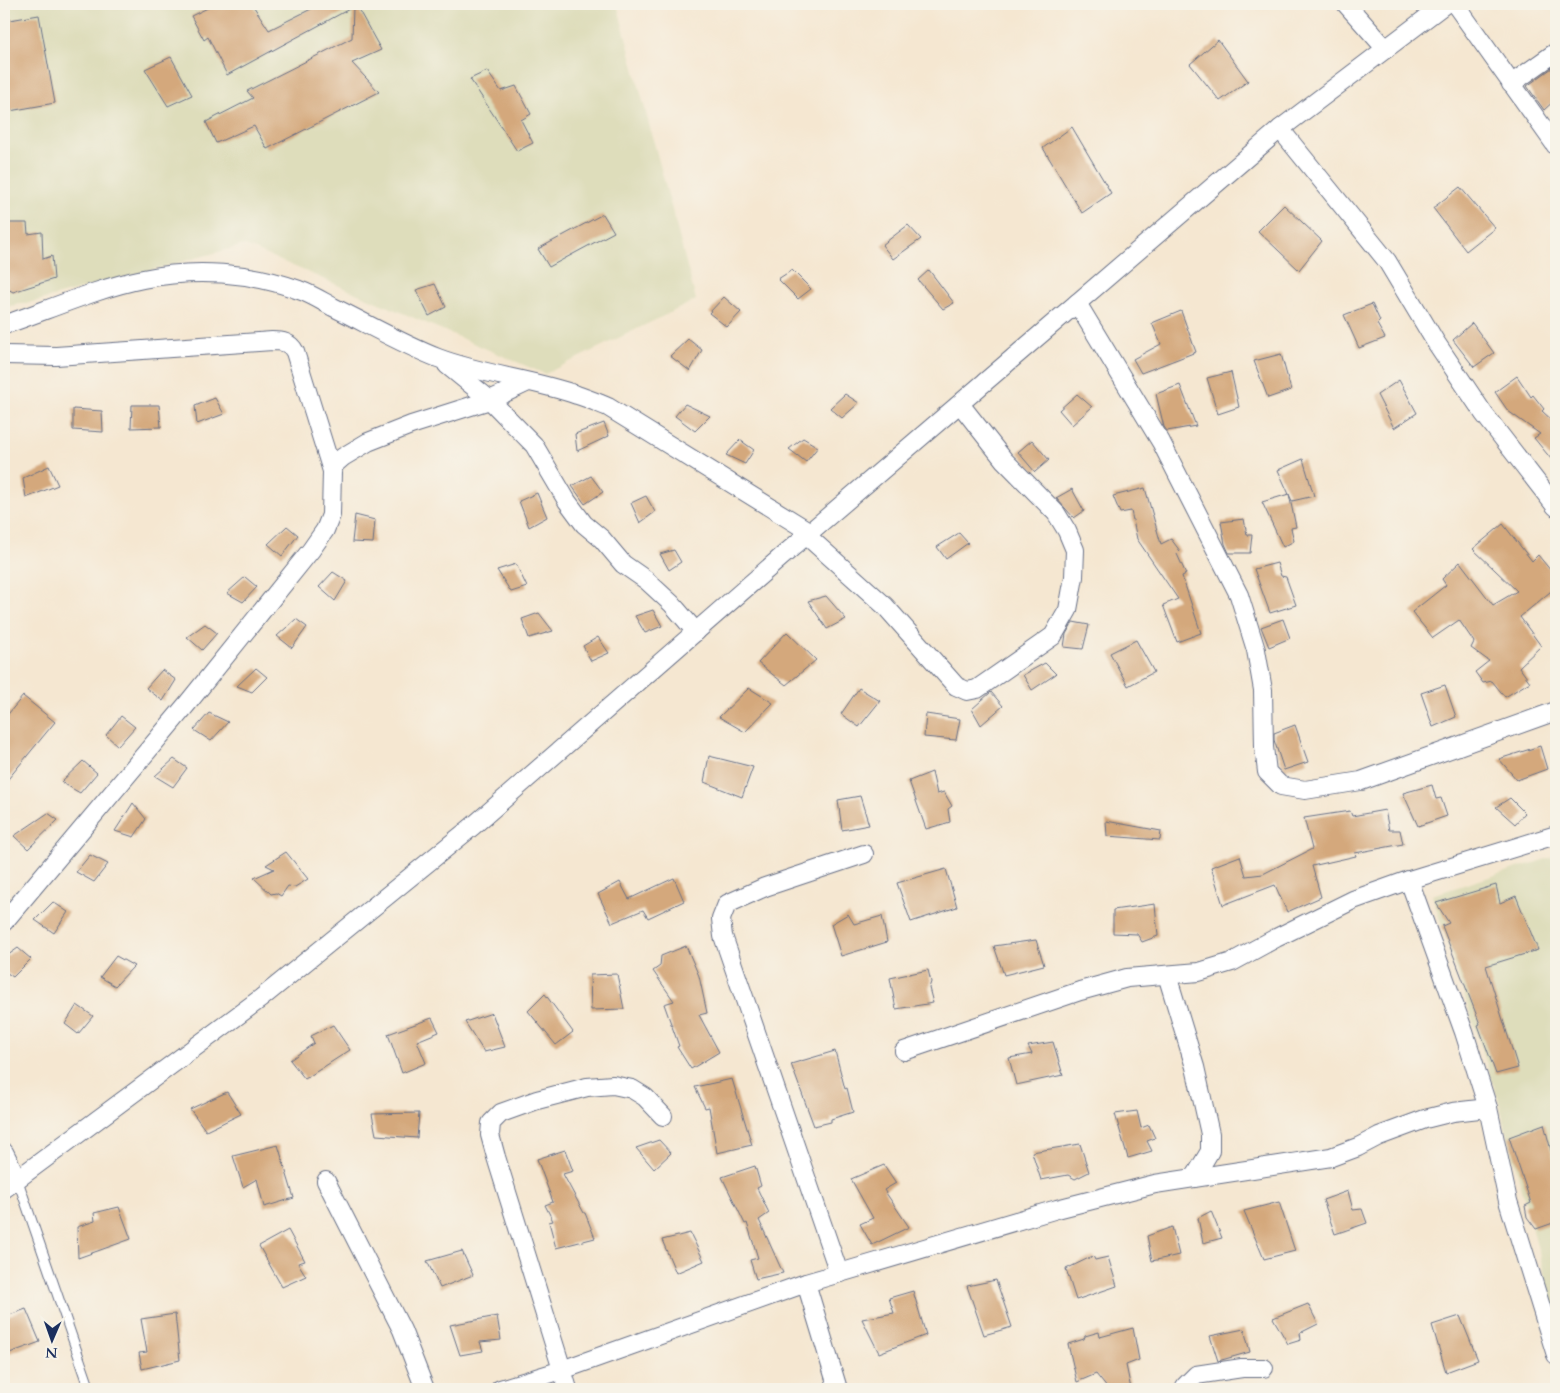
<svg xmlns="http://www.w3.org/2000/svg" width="1560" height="1393" viewBox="0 0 1560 1393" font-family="Cardo,serif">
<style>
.built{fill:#deddbb}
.building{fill:#d4a87c}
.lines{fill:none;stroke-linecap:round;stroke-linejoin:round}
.lane-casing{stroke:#676f86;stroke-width:11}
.street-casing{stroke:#676f86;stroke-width:20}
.lane{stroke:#fff;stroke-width:9}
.street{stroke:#fff;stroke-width:18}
</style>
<rect width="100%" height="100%" fill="#f7f3e8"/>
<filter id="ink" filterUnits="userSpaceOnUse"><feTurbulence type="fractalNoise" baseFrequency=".02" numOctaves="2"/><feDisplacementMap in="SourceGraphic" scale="10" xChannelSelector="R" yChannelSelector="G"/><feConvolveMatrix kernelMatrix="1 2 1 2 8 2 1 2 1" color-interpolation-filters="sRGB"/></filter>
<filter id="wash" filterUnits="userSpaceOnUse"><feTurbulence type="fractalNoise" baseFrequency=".0096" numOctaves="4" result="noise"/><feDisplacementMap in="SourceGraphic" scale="20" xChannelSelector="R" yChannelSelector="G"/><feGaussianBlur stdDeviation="1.12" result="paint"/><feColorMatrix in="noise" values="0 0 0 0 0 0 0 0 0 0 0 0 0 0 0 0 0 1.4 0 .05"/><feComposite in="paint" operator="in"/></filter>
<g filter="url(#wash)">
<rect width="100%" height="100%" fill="#f5e7d1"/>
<g class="built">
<path d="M4,4H617L696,300L545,374L244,245L37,301L4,307Z"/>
<path d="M1556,856V1317L1498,1099L1432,895Z"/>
</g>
<g id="blocks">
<g class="building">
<path d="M216,4H252L269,30L321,4H358L356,5L381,50L352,63L379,92L267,149L254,126L216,143L206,122L253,98L247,91L352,38L353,7L227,75L208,37L204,40L191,16Z"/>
<path d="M39,15L55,103L4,112L8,89L4,43V21Z"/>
<path d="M1218,40L1248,81L1220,101L1190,64Z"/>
<path d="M171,57L192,95L168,106L145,69Z"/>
<path d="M1552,68L1556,72V99L1544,110L1527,86Z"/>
<path d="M487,71L501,91L516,86L531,114L521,120L533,143L517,151L470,79Z"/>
<path d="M1072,127L1111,193L1082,213L1043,148Z"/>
<path d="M1460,187L1495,228L1466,251L1433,208Z"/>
<path d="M1284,205L1322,241L1299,270L1258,231Z"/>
<path d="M603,214L614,232L549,267L538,249Z"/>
<path d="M7,223H27L28,234L42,232L43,259L52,256L54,279L13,292L8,289L4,268V237L8,236Z"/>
<path d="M908,225L921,239L893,259L882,245Z"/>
<path d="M792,270L811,289L798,299L778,279Z"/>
<path d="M929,270L954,303L943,309L918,280Z"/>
<path d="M435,284L446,307L429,316L416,290Z"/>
<path d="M724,297L741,312L727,327L709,313Z"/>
<path d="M1372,304L1380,321L1377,324L1385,338L1359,348L1344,315Z"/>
<path d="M1181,311L1196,352L1141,373L1133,359L1161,344L1152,323Z"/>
<path d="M1472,323L1494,353L1474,367L1453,340Z"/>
<path d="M688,339L702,350L690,371L670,356Z"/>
<path d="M1281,354L1291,390L1268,398L1254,361Z"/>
<path d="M1231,372L1239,407L1218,414L1207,378Z"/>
<path d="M1517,376L1531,397L1533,395L1544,409L1542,411L1554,422L1556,421V465L1534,438L1540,434L1508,411L1495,392Z"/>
<path d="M1399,380L1417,413L1394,428L1377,395Z"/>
<path d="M1180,385L1196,426L1167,431L1164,427L1156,394Z"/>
<path d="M845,394L859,403L842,418L830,408Z"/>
<path d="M1077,394L1092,407L1072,425L1059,410Z"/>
<path d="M215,398L224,414L197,424L195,406Z"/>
<path d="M685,404L710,416L695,431L675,416Z"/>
<path d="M132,405H159L161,427L131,428Z"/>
<path d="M73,409L102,411L103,432L73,430Z"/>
<path d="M604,423L609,436L577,451L575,434Z"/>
<path d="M803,438L818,447L806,462L789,449Z"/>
<path d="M740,440L754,450L745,464L726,455Z"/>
<path d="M1032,440L1049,460L1035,472L1018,452Z"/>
<path d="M1303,459L1314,496L1292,501L1278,470Z"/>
<path d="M49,466L58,485L26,498L23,478Z"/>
<path d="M591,476L603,492L585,504L572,486Z"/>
<path d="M1145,488L1161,544L1171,539L1180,551L1177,554L1186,574L1182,576L1201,633L1177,642L1163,605L1178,599L1137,539L1131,511L1120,513L1113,496Z"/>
<path d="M1072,489L1084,511L1074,518L1056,498Z"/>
<path d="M537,493L547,517L529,527L519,501Z"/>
<path d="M1289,494L1296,527L1291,528L1294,541L1283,547L1262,502Z"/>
<path d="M646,496L655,512L640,523L631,503Z"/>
<path d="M355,515L375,520L373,543L352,542Z"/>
<path d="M1244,519L1247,535H1252L1250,553H1229L1225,544L1221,522Z"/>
<path d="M1503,524L1532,561L1538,555L1556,577V587L1520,617L1541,646L1519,667L1530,682L1505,697L1492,681L1483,683L1475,672L1489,661L1471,648L1474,642L1459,620L1433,638L1412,612L1446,585L1442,579L1460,562L1493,605L1517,591L1473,549Z"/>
<path d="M287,526L298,535L282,556L268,544Z"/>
<path d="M959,533L968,543L946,559L937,547Z"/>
<path d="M674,550L681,562L669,570L660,554Z"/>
<path d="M1277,563L1281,576L1286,577L1296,605L1270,613L1254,569Z"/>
<path d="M516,564L527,587L511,592L497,570Z"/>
<path d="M333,572L347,581L335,601L319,587Z"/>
<path d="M245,577L257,587L243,602L227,593Z"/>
<path d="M826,596L846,619L827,629L808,601Z"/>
<path d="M653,610L662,626L645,633L635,616Z"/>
<path d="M539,613L553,631L529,638L522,619Z"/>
<path d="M296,619L307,627L292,648L277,636Z"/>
<path d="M1283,619L1290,638L1269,647L1261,627Z"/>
<path d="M1073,622L1089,625L1083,649L1064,647L1066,634Z"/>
<path d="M205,624L217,633L202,650L187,637Z"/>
<path d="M787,632L816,660L786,685L758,663Z"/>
<path d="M598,637L609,653L591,661L583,646Z"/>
<path d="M1136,640L1154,672L1128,686L1110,653Z"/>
<path d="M1045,663L1056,674L1032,690L1023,675Z"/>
<path d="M256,668L267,677L252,692L237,686Z"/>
<path d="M162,670L176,680L163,701L146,688Z"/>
<path d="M1445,685L1456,717L1433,727L1421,693Z"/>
<path d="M749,688L773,703L745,732L719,717Z"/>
<path d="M859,688L880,701L859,727L841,714Z"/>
<path d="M991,692L1003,706L981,725L972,709Z"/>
<path d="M23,696L55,722L4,784V719Z"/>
<path d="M209,713L228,722L211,741L194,730Z"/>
<path d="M926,714L960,719L956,740L924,737Z"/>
<path d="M121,716L135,727L118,746L106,735Z"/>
<path d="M1295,725L1308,762L1284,770L1274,740V733Z"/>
<path d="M1540,746L1547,769L1517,780L1499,759Z"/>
<path d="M709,756L753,767L742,797L704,782Z"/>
<path d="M174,759L187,768L173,787L155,776Z"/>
<path d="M83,761L97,773L80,793L61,782Z"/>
<path d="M932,772L937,794L944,792L952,806L948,809L950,822L926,829L909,781Z"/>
<path d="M1432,785L1436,799L1441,798L1447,816L1418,826L1403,793Z"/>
<path d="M860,796L869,825L842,830L838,800Z"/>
<path d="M1510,798L1525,813L1515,824L1496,807Z"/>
<path d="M133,803L146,819L134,837L115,831Z"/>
<path d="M1385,810L1389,830H1400L1403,844L1355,853L1356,856L1312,866L1321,897L1287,912L1275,885L1223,905L1211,867L1240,856L1246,876L1263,874L1312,849L1304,818L1350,811L1352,816Z"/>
<path d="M48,813L58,820L28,849L14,836Z"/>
<path d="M1106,821L1161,831L1160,840L1107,836Z"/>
<path d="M286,852L308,879L295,887L288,886L281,896L276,893L271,894L254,878L274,869L266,865Z"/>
<path d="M90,855L108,864L94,882L76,872Z"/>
<path d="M946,869L957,907L911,922L897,883Z"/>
<path d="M674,878L684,901L648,918L643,910L612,923L598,894L620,882L629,899Z"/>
<path d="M1496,885L1500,903L1516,896L1538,950L1486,966L1518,1068L1496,1074L1478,1025L1480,1024L1442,926L1449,923L1436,903Z"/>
<path d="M53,902L68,912L54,933L35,920Z"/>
<path d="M1155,904L1158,936L1142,942L1137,934L1113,933V910Z"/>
<path d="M848,914L854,924L882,916L887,942L841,956L831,924Z"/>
<path d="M1036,940L1044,965L1004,975L994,946Z"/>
<path d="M686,946L699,976L707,1013L699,1015L719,1052L691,1069L677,1047L679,1046L664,1004L674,1001L653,971L660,966L661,956Z"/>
<path d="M18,948L31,959L13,977L4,971V958Z"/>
<path d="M116,956L134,966L115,986L100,977Z"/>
<path d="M928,970L931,982L929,988L933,1003L896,1009L890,978Z"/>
<path d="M617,974L624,1009L591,1010L590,975Z"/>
<path d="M545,994L573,1032L556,1045L528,1011Z"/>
<path d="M77,1005L93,1016L78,1034L65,1024Z"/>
<path d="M492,1013L505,1047L484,1052L465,1022Z"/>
<path d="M432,1018L439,1032L417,1041L426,1063L402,1073L388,1034Z"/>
<path d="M333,1025L350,1050L305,1079L290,1060L314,1043L311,1036Z"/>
<path d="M1053,1042L1063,1075L1016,1085L1009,1058L1032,1054L1028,1046Z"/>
<path d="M835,1051L845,1089L847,1088L853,1112L831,1119V1122L814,1126L791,1064Z"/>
<path d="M732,1079L752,1145L717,1153L709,1107L705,1108L695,1087Z"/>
<path d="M227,1092L241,1114L206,1131L190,1109Z"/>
<path d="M1137,1111L1141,1128L1149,1125L1155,1138L1147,1141L1152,1151L1128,1158L1115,1114Z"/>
<path d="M419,1113L417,1138L376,1135L372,1114Z"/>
<path d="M1544,1124L1556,1169V1222L1536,1229L1527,1217L1525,1206L1531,1203L1509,1137Z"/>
<path d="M659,1140L671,1153L654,1169L636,1148Z"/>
<path d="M1080,1144L1089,1172L1075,1179L1068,1175L1041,1180L1032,1152Z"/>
<path d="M278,1145L294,1198L264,1207L257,1179L243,1187L233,1156Z"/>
<path d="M565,1150L573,1171L563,1174L584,1213H585L595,1238L556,1248L549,1222L553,1221L545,1205L553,1202L537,1159Z"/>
<path d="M884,1165L896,1183L884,1190L909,1227L872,1245L860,1224L873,1218L851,1179Z"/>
<path d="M755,1166L761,1186L757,1188L769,1213L759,1220L783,1273L756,1279L750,1260L758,1258L747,1223L745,1224L722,1177Z"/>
<path d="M1348,1191L1353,1210L1362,1209L1367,1223L1335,1234L1323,1200Z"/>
<path d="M1279,1202L1295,1251L1264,1259L1244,1211Z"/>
<path d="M119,1207L131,1239L78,1258L77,1227L95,1221L94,1213Z"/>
<path d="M1211,1211L1222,1238L1203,1243L1198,1218Z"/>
<path d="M1172,1227L1179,1255L1152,1261L1147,1236Z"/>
<path d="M288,1230L305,1261L298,1263L306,1276L282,1287L259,1246Z"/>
<path d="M690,1233L704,1261L676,1273L662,1240Z"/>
<path d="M462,1251L473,1275L440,1288L427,1261Z"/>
<path d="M1093,1256L1095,1260L1108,1257L1117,1286L1076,1300L1066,1269Z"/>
<path d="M996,1280L1012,1327L984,1335L967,1286Z"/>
<path d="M913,1291L926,1335L879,1353L862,1319L894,1313L889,1298Z"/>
<path d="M1308,1304L1318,1324L1300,1333L1301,1340L1288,1344L1273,1318Z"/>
<path d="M26,1309L40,1342L4,1355V1317Z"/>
<path d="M175,1314L180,1360L142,1369L139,1353L147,1352L141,1319Z"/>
<path d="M497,1316L501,1340L480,1342L483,1351L460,1355L450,1325Z"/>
<path d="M1460,1316L1478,1360L1446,1372L1432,1325Z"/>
<path d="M1133,1328L1139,1360L1126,1365L1131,1389H1108L1096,1374L1077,1382L1068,1344L1084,1339L1085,1336L1099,1332L1100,1337Z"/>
<path d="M1244,1329L1250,1352L1218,1361L1210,1336Z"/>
</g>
</g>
</g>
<g filter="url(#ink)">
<use href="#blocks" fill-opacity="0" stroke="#676f86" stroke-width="1"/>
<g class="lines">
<g class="lane-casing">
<path id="lane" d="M17,1178L90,1389"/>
</g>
<g class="street-casing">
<g id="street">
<path d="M1346,4L1386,49"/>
<path d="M1455,4L1556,146"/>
<path d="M1511,84L1556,52"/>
<path d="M1280,129L1387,261L1435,341L1484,414L1556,507"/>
<path d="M1077,303L1161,442L1239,595L1256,650L1263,690L1264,747L1267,772L1281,786L1305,790L1361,781L1556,711"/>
<path d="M4,325C48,310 98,288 143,279C195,268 250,272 299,290C311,294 322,301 333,307C368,324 402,344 438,358C483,375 532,379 577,395C587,398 598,403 608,407L810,532"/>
<path d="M4,355L56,356L272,341C282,341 290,342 295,352L332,471"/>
<path d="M447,365L490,400L534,445L567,501L584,524L602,539L623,564L646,580L672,604L696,632"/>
<path d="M806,535L885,606L956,686L967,691L977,689L1053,636L1068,610L1074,577L1075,550L1067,531L1056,513L1004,460L960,404"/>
<path d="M1409,880L1464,1032L1488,1108L1508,1201L1556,1355"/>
<path d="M4,922L187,704L311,550L325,530L331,515L332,471L335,464L343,457L368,442L411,425L490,400L528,382"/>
<path d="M1167,975L1195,1067L1210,1134V1151L1194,1178"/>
<path d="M904,1051L1080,991L1127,978L1199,972L1232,962L1276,938L1353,900L1409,880L1556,835"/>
<path d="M4,1152L17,1178"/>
<path d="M326,1181L402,1330L425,1389"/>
<path d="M4,1189L260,999L473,826L810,532L1280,129L1445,4"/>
<path d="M839,1273L723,936L721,919L727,904L765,887L864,854"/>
<path d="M806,1283L838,1389"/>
<path d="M500,1389L562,1370L806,1283L1057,1209L1155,1184L1331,1157L1358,1147L1379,1136L1425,1119L1453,1112L1488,1108"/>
<path d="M568,1389L496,1157L490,1135L491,1123L501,1113L537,1100L587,1087L613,1085L632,1089L645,1097L663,1116"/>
<path d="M1185,1389V1386L1196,1375L1242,1368H1264"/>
</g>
</g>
<use href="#lane" class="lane"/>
<use href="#street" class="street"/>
</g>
</g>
<rect width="1560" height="1393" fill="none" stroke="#f7f3e8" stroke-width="20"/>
<g transform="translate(52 1340) rotate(182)" stroke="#f7f3e8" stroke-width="4" paint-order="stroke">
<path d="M0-4L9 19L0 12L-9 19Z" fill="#1b2f5e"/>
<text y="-8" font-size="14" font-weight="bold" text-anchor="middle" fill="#1b2f5e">N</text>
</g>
</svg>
